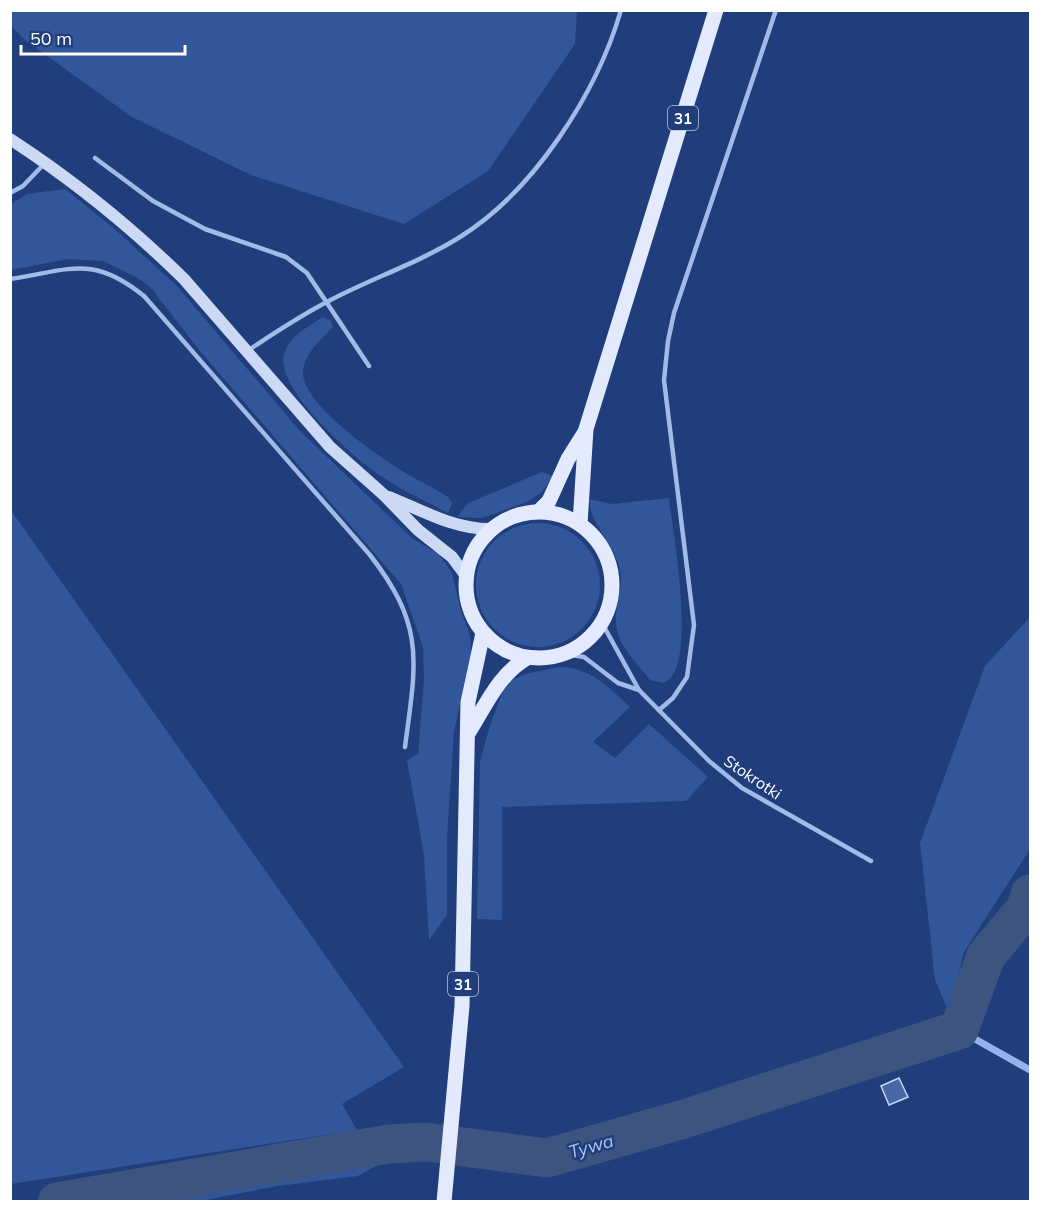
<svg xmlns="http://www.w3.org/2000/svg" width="1041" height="1212" viewBox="0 0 1041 1212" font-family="Mulish,sans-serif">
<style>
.green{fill:#32569a}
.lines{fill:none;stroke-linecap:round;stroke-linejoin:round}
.stream{stroke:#95b3e8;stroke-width:7}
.river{stroke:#3d5481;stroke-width:39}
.building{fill:#4868a5;stroke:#c5d6f5;stroke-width:1.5}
.lane{stroke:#a2bae6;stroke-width:4.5}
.secondary{stroke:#ccd9f5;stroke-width:12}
.primary{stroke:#e3eafd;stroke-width:15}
.labels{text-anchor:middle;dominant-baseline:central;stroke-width:5;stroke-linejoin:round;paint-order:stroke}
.shield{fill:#203e7c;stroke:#bcc5d8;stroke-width:1.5}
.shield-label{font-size:15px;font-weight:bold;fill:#fff}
.street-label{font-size:16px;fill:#fff;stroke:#203e7c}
.water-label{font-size:18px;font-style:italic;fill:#adc4ee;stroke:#203e7c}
</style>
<rect width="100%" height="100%" fill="#203e7c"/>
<g class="green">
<path d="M11,10H577V11L575,44L488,171L404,224L251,175L132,117L25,40L11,26Z"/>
<path d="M65,189L116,230L177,286L300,431L413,539L439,554L452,573L461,611L470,635L471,651L454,732L447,838V915L429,940L424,855L407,760L418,754L424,680L423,647L401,584L200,351L151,288L138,278L103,261L68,259L11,270V204L27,194Z"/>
<path d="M323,317L331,321L333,327C321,340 305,352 303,371C300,403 379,457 404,472C418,481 434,487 448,497L452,503L448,513C426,501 404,492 384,478C356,460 275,390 284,354C289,336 308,327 323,317Z"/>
<path d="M542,472L553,476L542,492L527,502L482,518L457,517L468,503Z"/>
<path d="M669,498C672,528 700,675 662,683L650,680C639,665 621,649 617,630C612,609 626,588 619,566C612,542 590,524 589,499L612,504Z"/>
<path d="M10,509L404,1067L342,1104L357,1130L11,1184Z"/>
<circle cx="538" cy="585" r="62"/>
<path d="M1030,617V849L964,952L949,1013L935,980L920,843L985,666Z"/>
<path d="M559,667C591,667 608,687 630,707L593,742L615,758L649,724L708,777L686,801L502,807V920L477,919L480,762L490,725L503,691L514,679L525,674Z"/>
<path d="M397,1154L358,1176L278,1186L200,1201H108Z"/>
</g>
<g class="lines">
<path class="stream" d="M959,1030L1030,1070"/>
<path class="river" d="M57,1202L389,1144L426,1142L547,1158L684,1119L959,1030L986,956L1026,908L1030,894"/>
</g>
<path class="building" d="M899,1078L908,1097L889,1105L881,1086Z"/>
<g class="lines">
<g class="lane">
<path d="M95,158L153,201L205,229L286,257L307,273L369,366"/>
<path d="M10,193L23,186L44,164"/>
<path d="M10,279C71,270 92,254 144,296L370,555C426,627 416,662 405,747"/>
<path d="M247,351C273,334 298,317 325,303C369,279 417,264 460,237C534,191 597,93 621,10"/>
<path d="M602,623L639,690L709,761L742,788L871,861"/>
<path d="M565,654L584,657L618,683L639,690"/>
<path d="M659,710L673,698L687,677L694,625L664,380L668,341L674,313L776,10"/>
</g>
<g class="secondary">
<path d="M10,139C73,180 130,226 184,279L330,447L384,495L418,530L452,557L466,576"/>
<path d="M389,497C423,511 454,529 490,529"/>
</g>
<g class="primary">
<path d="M539,511L549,501L568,459L585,432"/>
<circle cx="539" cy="585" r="73"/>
<path d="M580,524L586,429L716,10"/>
<path d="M469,732C486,705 499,674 527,658"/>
<path d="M444,1202L462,1006L468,702L483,633"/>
</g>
</g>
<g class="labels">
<g class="shield">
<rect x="668" y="106" width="30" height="24" rx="4.5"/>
<rect x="448" y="972" width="30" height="24" rx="4.5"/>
</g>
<g class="shield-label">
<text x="683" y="118">31</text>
<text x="463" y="984">31</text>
</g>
<g class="street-label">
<text transform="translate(753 777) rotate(34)">Stokrotki</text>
</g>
<g class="water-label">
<text transform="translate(591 1146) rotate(-16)">Tywa</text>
</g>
</g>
<rect width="1041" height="1212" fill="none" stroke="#ffffff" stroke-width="24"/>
<path d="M21 45v9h164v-9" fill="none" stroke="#ffffff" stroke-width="3"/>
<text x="30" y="45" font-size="18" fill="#ffffff" stroke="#203e7c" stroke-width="4.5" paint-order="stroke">50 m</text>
</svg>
